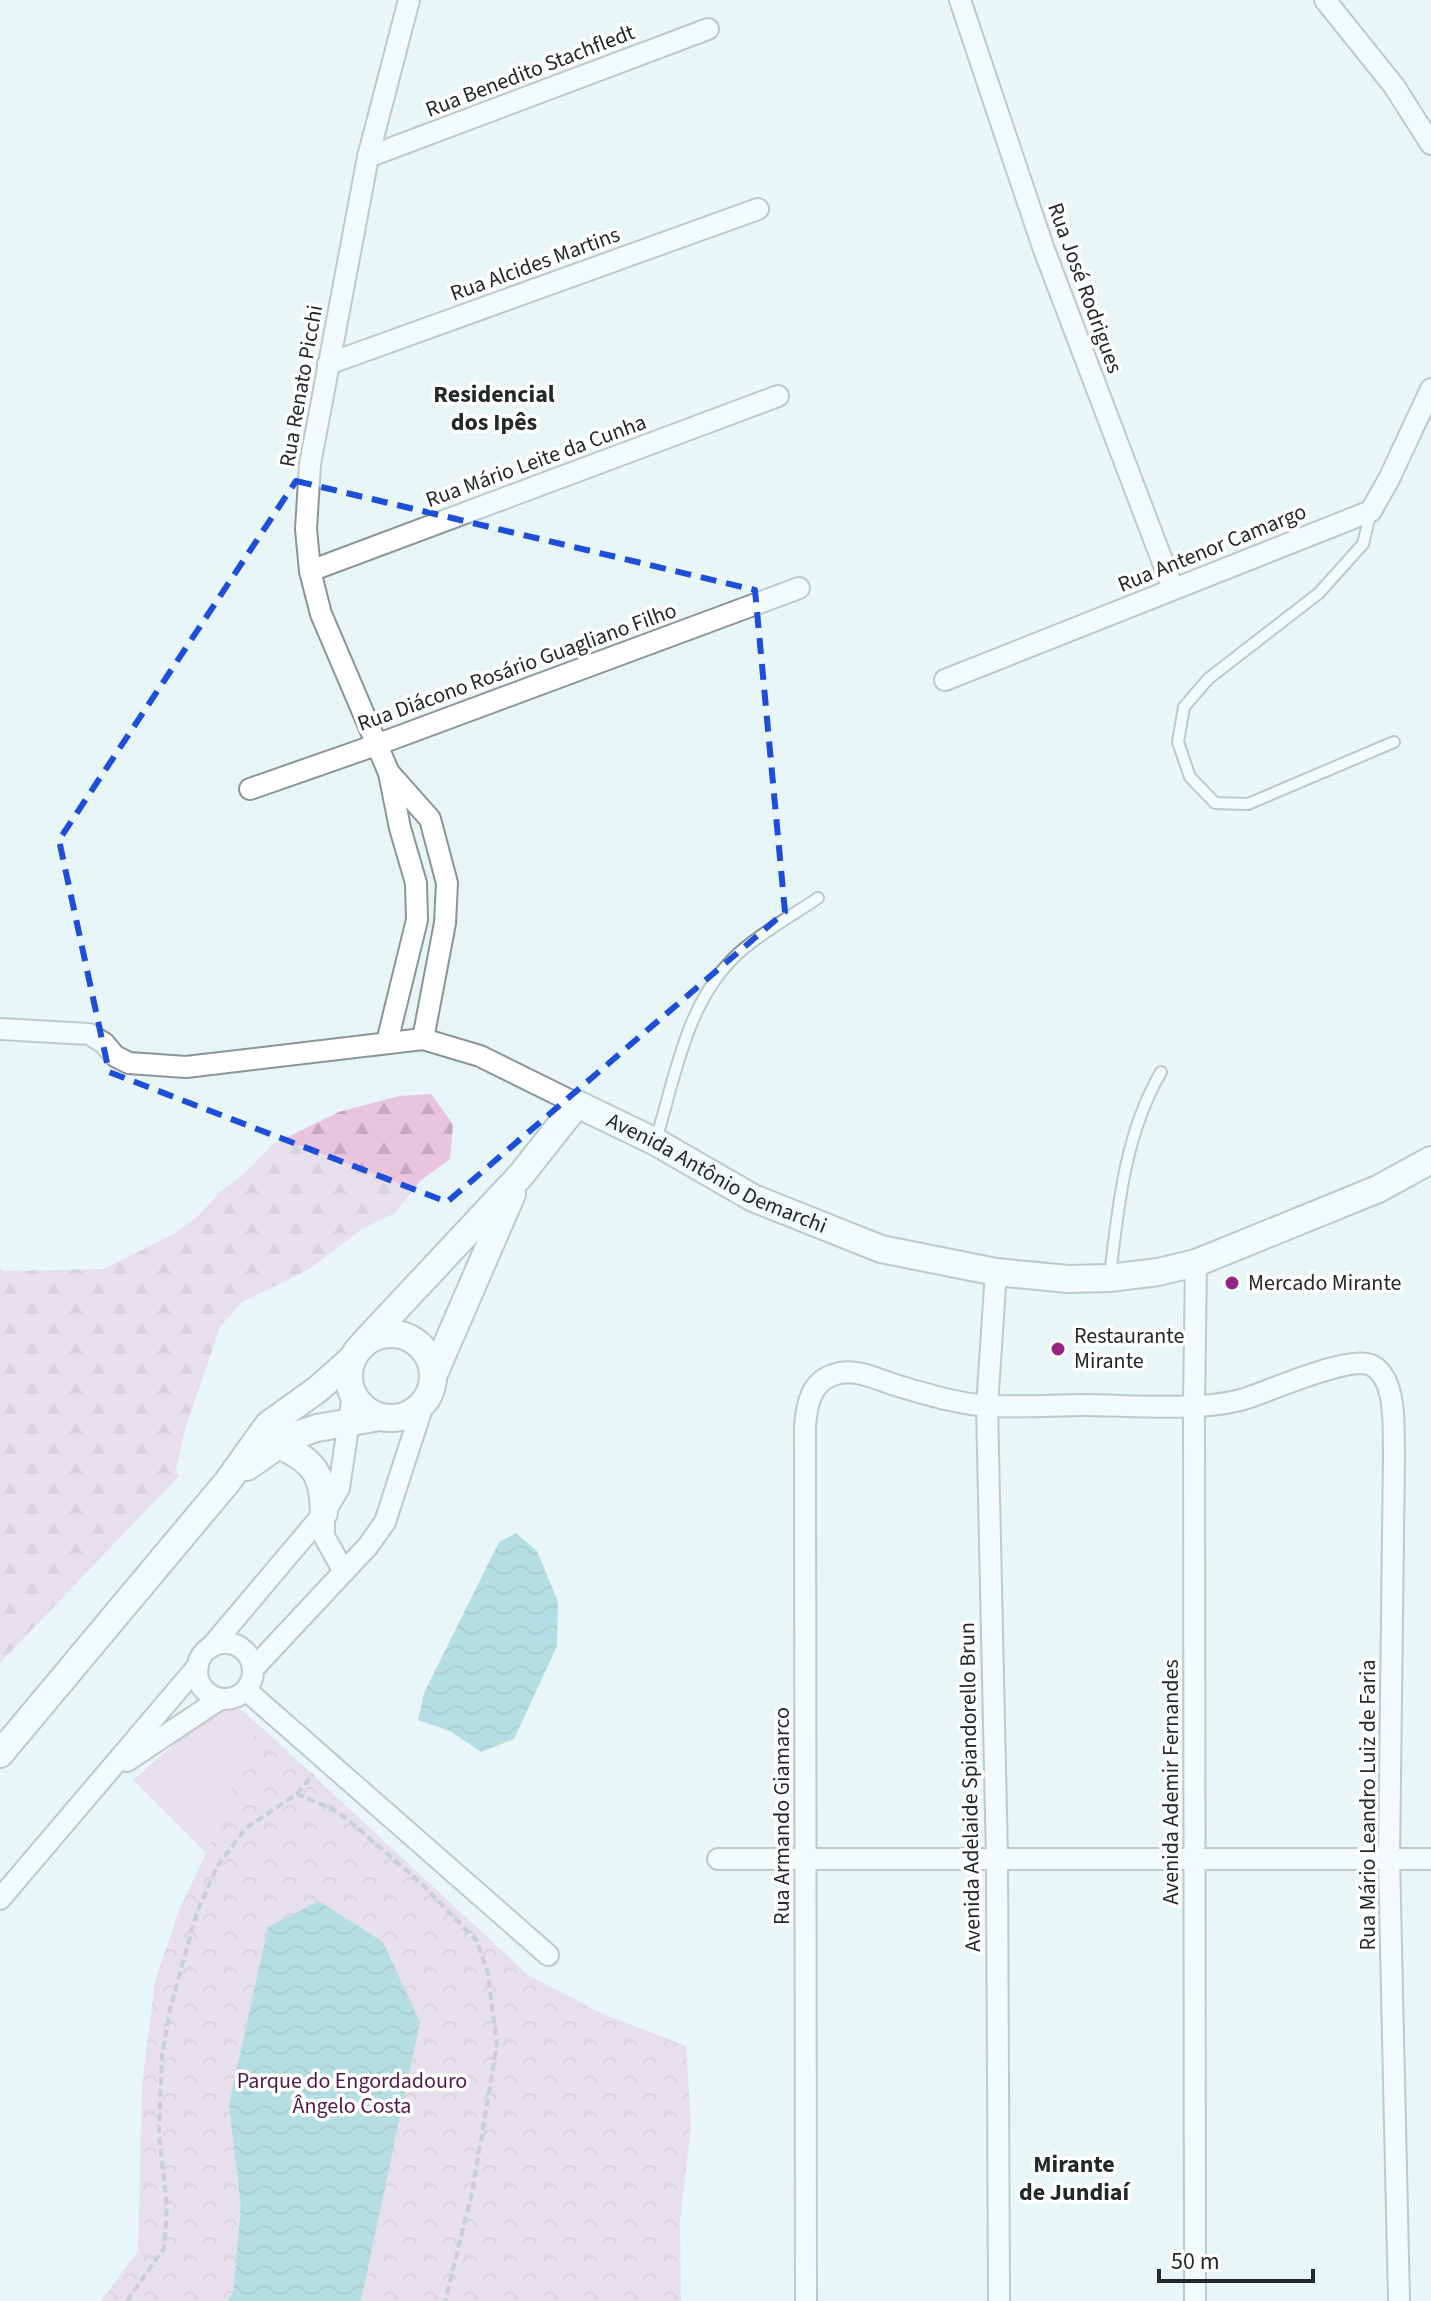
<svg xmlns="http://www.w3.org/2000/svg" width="1431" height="2301" viewBox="0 0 1431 2301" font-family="'Source Sans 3',sans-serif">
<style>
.grass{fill:#e8c4df}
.forest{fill:url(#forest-firs)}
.park{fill:url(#park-crowns)}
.water{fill:url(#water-waves)}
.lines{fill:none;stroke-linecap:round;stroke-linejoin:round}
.service-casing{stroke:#899597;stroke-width:14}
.minor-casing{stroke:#899597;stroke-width:24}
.tertiary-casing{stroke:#899597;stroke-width:30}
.path{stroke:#9ba5a7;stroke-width:4;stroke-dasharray:8 4;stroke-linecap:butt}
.service{stroke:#fff;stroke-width:10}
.minor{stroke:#fff;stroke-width:20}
.tertiary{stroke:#fff;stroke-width:26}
.marked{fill:none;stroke:#1d4ed8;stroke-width:6;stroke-dasharray:16 10;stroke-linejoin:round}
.poi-dot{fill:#942383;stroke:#fff;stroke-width:3}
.labels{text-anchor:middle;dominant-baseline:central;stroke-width:7;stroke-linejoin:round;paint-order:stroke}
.street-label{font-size:22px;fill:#232829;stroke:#fff}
.poi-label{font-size:22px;fill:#232829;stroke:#fff;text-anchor:start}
.park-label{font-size:22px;fill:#521a49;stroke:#fff}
.neighbourhood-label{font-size:24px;font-weight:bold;fill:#232829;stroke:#fff}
</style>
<defs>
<pattern id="forest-firs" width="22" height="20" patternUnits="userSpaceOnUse" patternTransform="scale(2)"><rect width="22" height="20" fill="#e8c4df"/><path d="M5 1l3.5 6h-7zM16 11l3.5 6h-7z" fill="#c7a8bf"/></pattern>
<pattern id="park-crowns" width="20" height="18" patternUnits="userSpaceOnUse" patternTransform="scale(2)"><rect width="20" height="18" fill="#e8c4df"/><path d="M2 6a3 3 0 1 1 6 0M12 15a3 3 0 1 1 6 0" fill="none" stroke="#c7a8bf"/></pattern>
<pattern id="water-waves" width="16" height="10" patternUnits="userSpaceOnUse" patternTransform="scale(2)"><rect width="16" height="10" fill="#79c1cd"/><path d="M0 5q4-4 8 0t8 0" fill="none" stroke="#639da6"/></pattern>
</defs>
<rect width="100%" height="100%" fill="#e8f5f7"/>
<path class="grass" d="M235,1705L258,1724L206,1853L133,1780L214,1710Z"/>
<path class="forest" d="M431,1094L453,1124L450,1159L420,1181L395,1213L362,1229L308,1270L242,1302L220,1327L184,1432L176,1470L179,1476L0,1663V1267L3,1271L104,1269L174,1234L199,1215L221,1191L246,1172L273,1144L339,1112L399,1096Z"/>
<path class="park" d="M258,1724L528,1975L603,2014L686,2046L691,2128L680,2221L681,2301H101L138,2251L142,2085L155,1981L179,1911L206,1853Z"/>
<g class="water">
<path d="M516,1533L537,1551L558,1602L557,1646L514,1739L481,1752L450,1731L418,1720L424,1693L499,1542Z"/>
<path d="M319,1901L383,1942L420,2022L361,2301H227L233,2293L241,2207L229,2105L268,1927Z"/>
</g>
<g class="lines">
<g class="service-casing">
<g id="service">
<path d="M1371,511L1363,544L1319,593L1208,679L1184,707L1178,742L1190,777L1215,803L1248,804L1394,742"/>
<path d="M656,1140C676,1074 687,998 741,951C764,931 793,915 818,898"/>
<path d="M1110,1276C1118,1206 1125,1134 1161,1072"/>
</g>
</g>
<g class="minor-casing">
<g id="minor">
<path d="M960,0L1043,247L1173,589"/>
<path d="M1325,0L1394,86L1431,144"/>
<path d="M368,157L708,29"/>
<path d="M328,364L758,209"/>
<path d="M310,571L778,396"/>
<path d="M945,680L1371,511L1389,479L1431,389"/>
<path d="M391,775L430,819L447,883L445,923L423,1039"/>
<path d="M250,789L376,745L799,588"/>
<path d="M0,1029L89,1034L104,1043L115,1056L129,1063L186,1067L423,1039L480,1056L577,1104"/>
<path d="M387,1042L417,920L416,883L400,828L389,773L321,614L310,571L306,529L310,464L368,157L409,0"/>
<path d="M996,1272L987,1406L997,1859L999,2301"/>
<path d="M324,1513V1536L344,1572"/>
<circle cx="225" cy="1671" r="28"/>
<path d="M211,1647L324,1513L339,1488L353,1394"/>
<path d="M253,1669L368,1546L385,1522L424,1402"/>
<path d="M246,1690L548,1955"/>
<path d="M127,1761L220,1699"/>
<path d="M718,1859H1431"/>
<path d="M0,1899L198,1666"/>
<path d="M806,2301L805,1426C807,1403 811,1381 836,1374C854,1368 878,1379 895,1385C926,1394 957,1404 989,1406C1020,1407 1050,1406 1081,1405C1129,1405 1199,1412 1244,1399C1270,1391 1349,1355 1371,1365C1398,1378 1393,1430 1394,1455L1389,1859L1399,2301"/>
<path d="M1195,2301L1194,1405L1196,1263"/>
</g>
</g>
<g class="tertiary-casing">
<g id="tertiary">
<circle cx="391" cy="1376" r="42"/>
<path id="s1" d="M363,1344L521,1175L577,1104L656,1142L753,1198L881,1249L996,1272L1068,1279L1109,1278L1158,1272L1196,1263L1378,1189L1431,1160"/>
<path d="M434,1374L512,1194"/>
<path d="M278,1444C314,1462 323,1472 324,1513"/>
<path d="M247,1467L290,1437L317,1428L380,1417"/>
<path d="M0,1754L228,1481L268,1425L318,1389L353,1358"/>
</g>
</g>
<g class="path">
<path d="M297,1794L313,1774"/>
<path d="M127,2301L164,2248L167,2207L159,2135L162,2056L170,2009L197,1912L218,1865L246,1828L297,1794L330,1808L346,1818L421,1883L477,1941L488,1974L497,2045L472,2193L445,2301"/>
</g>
<use href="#service" class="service"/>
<use href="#minor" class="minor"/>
<use href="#tertiary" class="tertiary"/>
</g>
<path d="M0 0H1431V2301H0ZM296,481L755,590L785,912L447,1202L109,1072L59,840Z" fill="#e8f5f7" fill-opacity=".55" fill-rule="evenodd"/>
<path class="marked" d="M296,481L755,590L785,912L447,1202L109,1072L59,840Z"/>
<g class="poi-dot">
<circle cx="1232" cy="1283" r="8"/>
<circle cx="1058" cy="1349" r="8"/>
</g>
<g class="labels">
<g class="street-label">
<text transform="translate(530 71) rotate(-21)">Rua Benedito Stachfledt</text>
<text transform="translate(535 264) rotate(-20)">Rua Alcides Martins</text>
<text transform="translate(1085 288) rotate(70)">Rua José Rodrigues</text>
<text transform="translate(301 386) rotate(-80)">Rua Renato Picchi</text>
<text transform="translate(536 461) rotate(-20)">Rua Mário Leite da Cunha</text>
<text transform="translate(1212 548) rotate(-22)">Rua Antenor Camargo</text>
<text transform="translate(517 667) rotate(-20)">Rua Diácono Rosário Guagliano Filho</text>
<text stroke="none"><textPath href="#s1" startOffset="478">Avenida Antônio Demarchi</textPath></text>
<text transform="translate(1171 1782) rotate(-90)">Avenida Ademir Fernandes</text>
<text transform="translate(970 1787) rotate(-91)">Avenida Adelaide Spiandorello Brun</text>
<text transform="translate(1368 1805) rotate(-90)">Rua Mário Leandro Luiz de Faria</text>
<text transform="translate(782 1816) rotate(-90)">Rua Armando Giamarco</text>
</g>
<g class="poi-label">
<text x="1248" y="1283">Mercado Mirante</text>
<text x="1074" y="1336">Restaurante<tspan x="1074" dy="25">Mirante</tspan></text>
</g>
<g class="park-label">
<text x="352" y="2081">Parque do Engordadouro<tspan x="352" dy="25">Ângelo Costa</tspan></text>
</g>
<g class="neighbourhood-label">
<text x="494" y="394">Residencial<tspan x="494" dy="28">dos Ipês</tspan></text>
<text x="1074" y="2164">Mirante<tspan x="1074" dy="28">de Jundiaí</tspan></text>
</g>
</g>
<path d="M1159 2269v12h154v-12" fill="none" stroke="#232829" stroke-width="4"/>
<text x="1171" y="2269" font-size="24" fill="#232829" stroke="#ffffff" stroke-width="6" paint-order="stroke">50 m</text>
</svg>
